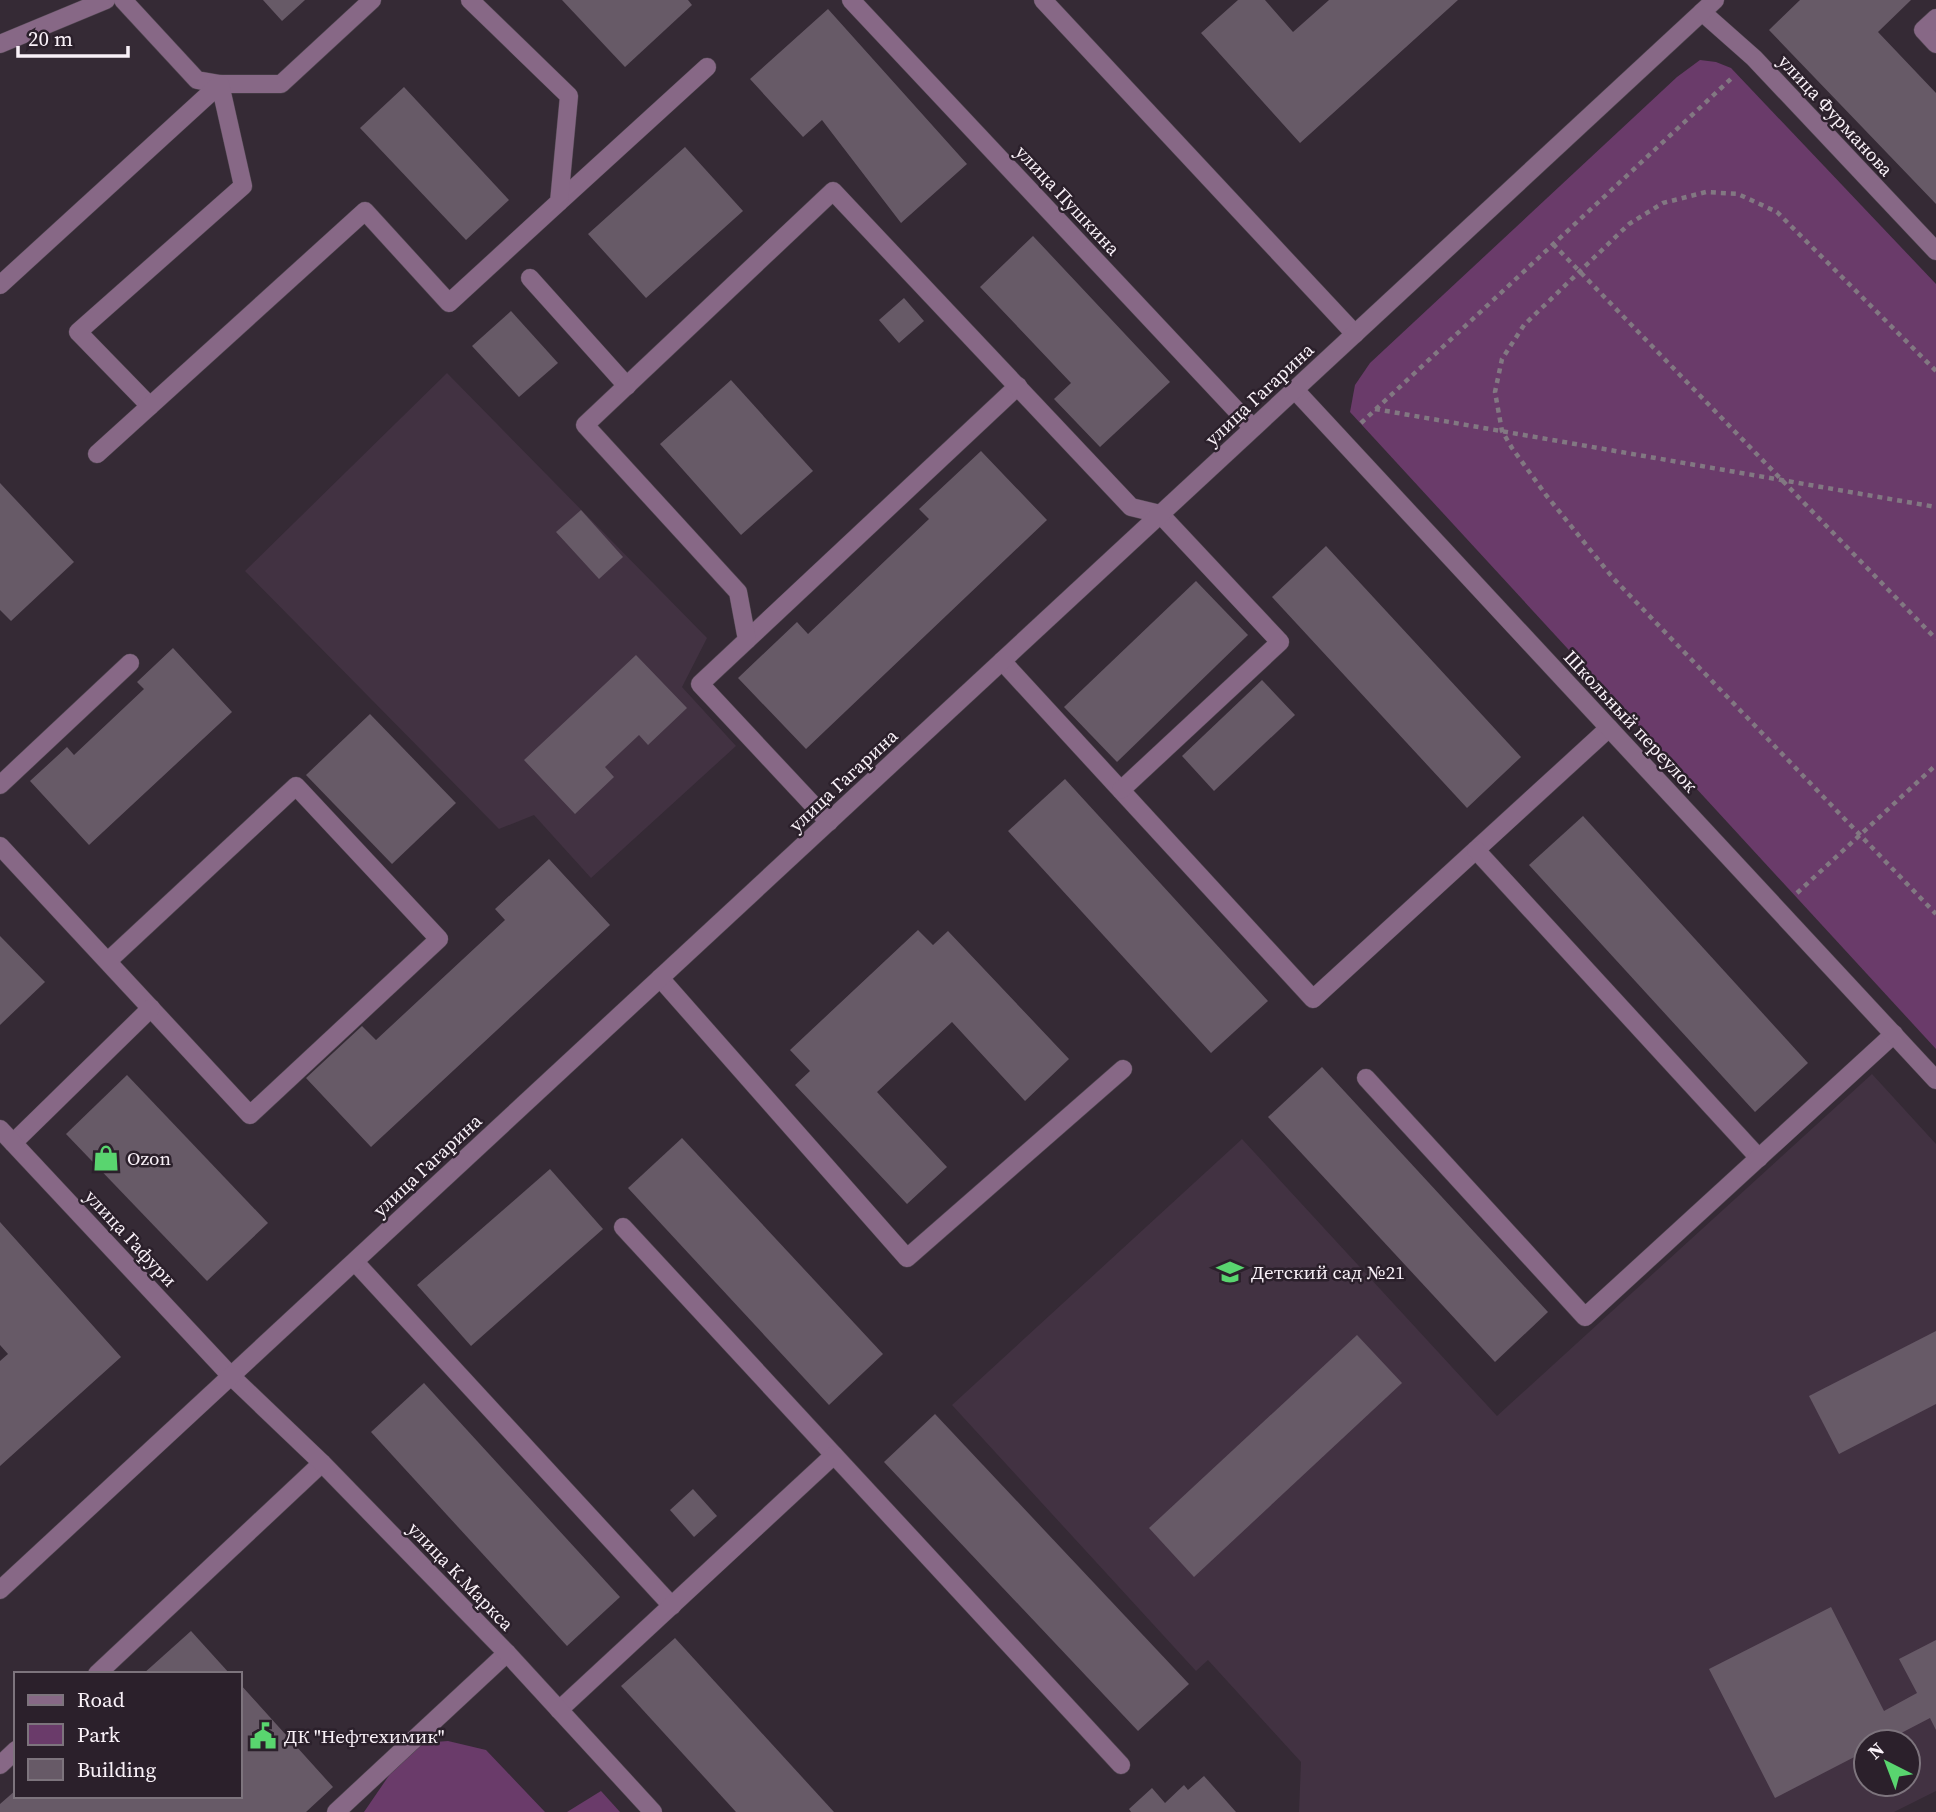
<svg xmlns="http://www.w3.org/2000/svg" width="1936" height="1812" viewBox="0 0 1936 1812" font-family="'Source Serif 4',serif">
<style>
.built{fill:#423242;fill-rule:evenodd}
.green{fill:#6a3b6a}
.building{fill:#675a67}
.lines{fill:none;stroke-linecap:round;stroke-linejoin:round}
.lane-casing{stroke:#504650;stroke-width:19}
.street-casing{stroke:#504650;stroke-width:19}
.path{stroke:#827882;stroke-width:4.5;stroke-dasharray:5 5;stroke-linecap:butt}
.lane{stroke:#876886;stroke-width:18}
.street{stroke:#876886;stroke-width:18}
.labels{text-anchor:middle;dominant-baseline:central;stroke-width:5;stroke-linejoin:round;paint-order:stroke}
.street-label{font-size:19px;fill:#f9f1f8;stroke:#2b202b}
.poi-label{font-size:19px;fill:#f9f1f8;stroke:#2b202b;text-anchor:start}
</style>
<rect width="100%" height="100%" fill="#352a35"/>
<g class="built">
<path d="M447,373L707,638L682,687L736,746L591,878L534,815L499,829L245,571Z"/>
<path d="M1872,1074L1936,1144V1791L1894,1812H1299L1301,1762L1208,1660L1196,1671L952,1405L1242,1139L1497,1416ZM1866,1742H1908V1784H1866Z"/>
</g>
<g class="green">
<path d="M1700,60L1716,62L1731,68L1936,284V1049L1350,412L1355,385L1370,363L1677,77Z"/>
<path d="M448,1741L486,1750L545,1812H364L390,1774L396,1745Z"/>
<path d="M601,1791L620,1812H567Z"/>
</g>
<g class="building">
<path d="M263,0H305L282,21Z"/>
<path d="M562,0H688L692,5L625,67Z"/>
<path d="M1238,0H1265L1293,32L1329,0H1458L1300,143L1201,33Z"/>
<path d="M1800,0H1911L1878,32L1936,93V204L1769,30Z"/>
<path d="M828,9L967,164L901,223L822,120L803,137L750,79Z"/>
<path d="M404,87L509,200L466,240L360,128Z"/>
<path d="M685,147L743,211L646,298L588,234Z"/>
<path d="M1033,236L1170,382L1100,447L1054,399L1071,383L980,287Z"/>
<path d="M904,298L924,321L899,343L879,320Z"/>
<path d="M511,311L558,363L519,397L472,346Z"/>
<path d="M731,380L813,471L741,535L660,444Z"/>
<path d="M981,451L1047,520L806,749L738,678L797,622L808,634L929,519L919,509Z"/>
<path d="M0,483L74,562L11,621L0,610Z"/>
<path d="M581,510L623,557L599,579L556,532Z"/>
<path d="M1326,546L1521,757L1467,808L1272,597Z"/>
<path d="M1196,581L1248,635L1117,762L1064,707Z"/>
<path d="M173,648L232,712L89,845L30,781L67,747L74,755L144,689L137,682Z"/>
<path d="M636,655L687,708L648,745L639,735L605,767L614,777L575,814L524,760Z"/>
<path d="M1262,680L1295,715L1214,791L1182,756Z"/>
<path d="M370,714L456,803L392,864L306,775Z"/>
<path d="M1065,779L1268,1001L1211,1053L1008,831Z"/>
<path d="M1583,816L1808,1063L1755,1112L1529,865Z"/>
<path d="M549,859L610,925L371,1147L306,1078L362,1026L376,1040L505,920L495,909Z"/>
<path d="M918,930L933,945L948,931L1069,1059L1025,1101L952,1022L877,1092L947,1167L907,1204L795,1085L810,1071L790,1050Z"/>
<path d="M0,936L45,982L0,1025Z"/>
<path d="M1322,1067L1548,1312L1495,1362L1268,1117Z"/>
<path d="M127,1075L268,1223L207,1281L66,1134Z"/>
<path d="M682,1138L883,1354L829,1405L628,1188Z"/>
<path d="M550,1169L603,1229L471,1346L417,1285Z"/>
<path d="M0,1222L121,1357L0,1466V1361L8,1354L0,1345Z"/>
<path d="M1936,1331V1404L1839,1454L1809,1396Z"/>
<path d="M1357,1335L1402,1383L1194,1577L1149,1528Z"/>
<path d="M424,1383L620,1597L567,1646L371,1432Z"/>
<path d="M935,1414L1189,1684L1138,1731L884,1462Z"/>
<path d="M693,1489L717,1516L694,1537L670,1510Z"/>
<path d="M1831,1607L1884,1711L1917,1693L1899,1659L1936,1640V1730L1930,1718L1884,1742H1866V1751L1775,1798L1709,1669Z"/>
<path d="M191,1631L230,1674H143Z"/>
<path d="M675,1638L834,1812H736L621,1686Z"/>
<path d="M240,1684L333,1787L306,1812H0V1804L16,1790V1796H240Z"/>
<path d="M1204,1776L1236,1812H1131L1129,1809L1152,1788L1165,1803L1184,1785L1188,1790Z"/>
</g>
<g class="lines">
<g class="lane-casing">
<g id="lane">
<path d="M123,0L197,80L220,84H281L372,0"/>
<path d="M1936,18L1923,30L1936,44"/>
<path d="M0,44L106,0"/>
<path d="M559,202L707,67"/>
<path d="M530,278L627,386"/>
<path d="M0,285L220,84L243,186L78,332L150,406"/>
<path d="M97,454L365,211L449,303L559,202L569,96L470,0"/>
<path d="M747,640L1018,386"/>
<path d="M1002,661L1313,999L1609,728"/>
<path d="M0,785L130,663"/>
<path d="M829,822L700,684L747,640L738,592L585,425L833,191L1131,507L1160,514L1280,642L1121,790"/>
<path d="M0,846L250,1115L439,939L296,786L108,961"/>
<path d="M1476,850L1759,1158"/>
<path d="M660,978L907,1258L1123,1069"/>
<path d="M1366,1078L1585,1317L1894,1034"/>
<path d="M13,1143L151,1008"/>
<path d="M623,1227L834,1455"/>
<path d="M355,1262L672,1606"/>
<path d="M97,1674L322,1463"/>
<path d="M559,1710L834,1455L1121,1765"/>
<path d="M0,1765L16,1750"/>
<path d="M336,1812L507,1653"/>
</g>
</g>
<g class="street-casing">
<g id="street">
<path d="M851,0L1253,428"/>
<path d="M1043,0L1355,334"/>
<path d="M1702,12L1754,58L1936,251"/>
<path d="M1295,390L1936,1080"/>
<path d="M0,1129L231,1376L322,1463L507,1653L653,1812"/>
<path d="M0,1590L1715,0"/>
</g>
</g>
<g class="path">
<path d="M1553,244L1936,639"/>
<path d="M1936,371L1777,212L1738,194L1706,192L1663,203L1629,224L1524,325L1502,359L1495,392L1502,431L1512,448L1546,495L1613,578L1936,914"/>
<path d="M1375,409L1936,507"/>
<path d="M1361,423L1734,76"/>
<path d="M1797,893L1936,765"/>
</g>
<use href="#lane" class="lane"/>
<use href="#street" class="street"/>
</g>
<defs>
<g id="shop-bare" transform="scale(2.1)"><path d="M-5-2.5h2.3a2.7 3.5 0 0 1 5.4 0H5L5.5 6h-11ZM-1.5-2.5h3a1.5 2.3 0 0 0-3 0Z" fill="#59d56f" stroke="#2b202b" stroke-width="2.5" paint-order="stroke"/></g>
<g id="school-bare" transform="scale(2.1)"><path d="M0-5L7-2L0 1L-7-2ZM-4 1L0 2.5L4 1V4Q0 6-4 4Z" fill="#59d56f" stroke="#2b202b" stroke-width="2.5" paint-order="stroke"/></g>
<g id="civic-bare" transform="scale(2.1)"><path d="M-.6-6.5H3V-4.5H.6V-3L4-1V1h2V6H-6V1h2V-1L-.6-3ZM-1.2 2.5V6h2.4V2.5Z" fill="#59d56f" stroke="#2b202b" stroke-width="2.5" paint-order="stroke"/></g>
</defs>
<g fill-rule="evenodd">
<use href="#shop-bare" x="106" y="1158"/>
<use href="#school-bare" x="1230" y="1272"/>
<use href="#civic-bare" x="263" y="1736"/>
</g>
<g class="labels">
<g class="street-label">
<text transform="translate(1836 115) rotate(47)">улица Фурманова</text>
<text transform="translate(1068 200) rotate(47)">улица Пушкина</text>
<text transform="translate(1259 394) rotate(-43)">улица Гагарина</text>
<text transform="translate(1631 721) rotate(47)">Школьный переулок</text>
<text transform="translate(843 780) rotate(-43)">улица Гагарина</text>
<text transform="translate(427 1165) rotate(-43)">улица Гагарина</text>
<text transform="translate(131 1238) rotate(47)">улица Гафури</text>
<text transform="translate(461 1576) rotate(46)">улица К.Маркса</text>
</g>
<g class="poi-label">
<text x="127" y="1158">Ozon</text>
<text x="1251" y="1272">Детский cад №21</text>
<text x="284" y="1736">ДК "Нефтехимик"</text>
</g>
</g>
<rect x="14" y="1672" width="228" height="126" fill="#2b202b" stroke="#7d747d" stroke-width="2"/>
<rect x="28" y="1695" width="35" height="10" fill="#876886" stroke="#7d747d" stroke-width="2"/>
<text x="77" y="1707" font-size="21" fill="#f9f1f8">Road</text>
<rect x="28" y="1724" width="35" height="21" fill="#6a3b6a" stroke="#7d747d" stroke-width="2"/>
<text x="77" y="1742" font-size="21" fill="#f9f1f8">Park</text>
<rect x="28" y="1759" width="35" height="21" fill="#675a67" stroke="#7d747d" stroke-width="2"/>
<text x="77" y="1777" font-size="21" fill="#f9f1f8">Building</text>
<g transform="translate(1887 1763) rotate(318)"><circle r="33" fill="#2b202b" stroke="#7d747d" stroke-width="2"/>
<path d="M0-5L12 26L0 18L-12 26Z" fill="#59d56f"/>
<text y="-10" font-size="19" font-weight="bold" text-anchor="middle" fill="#f9f1f8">N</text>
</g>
<path d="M18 46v10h110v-10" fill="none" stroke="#f9f1f8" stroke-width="3.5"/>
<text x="28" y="46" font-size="21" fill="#f9f1f8" stroke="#2b202b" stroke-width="5" paint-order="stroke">20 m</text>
</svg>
